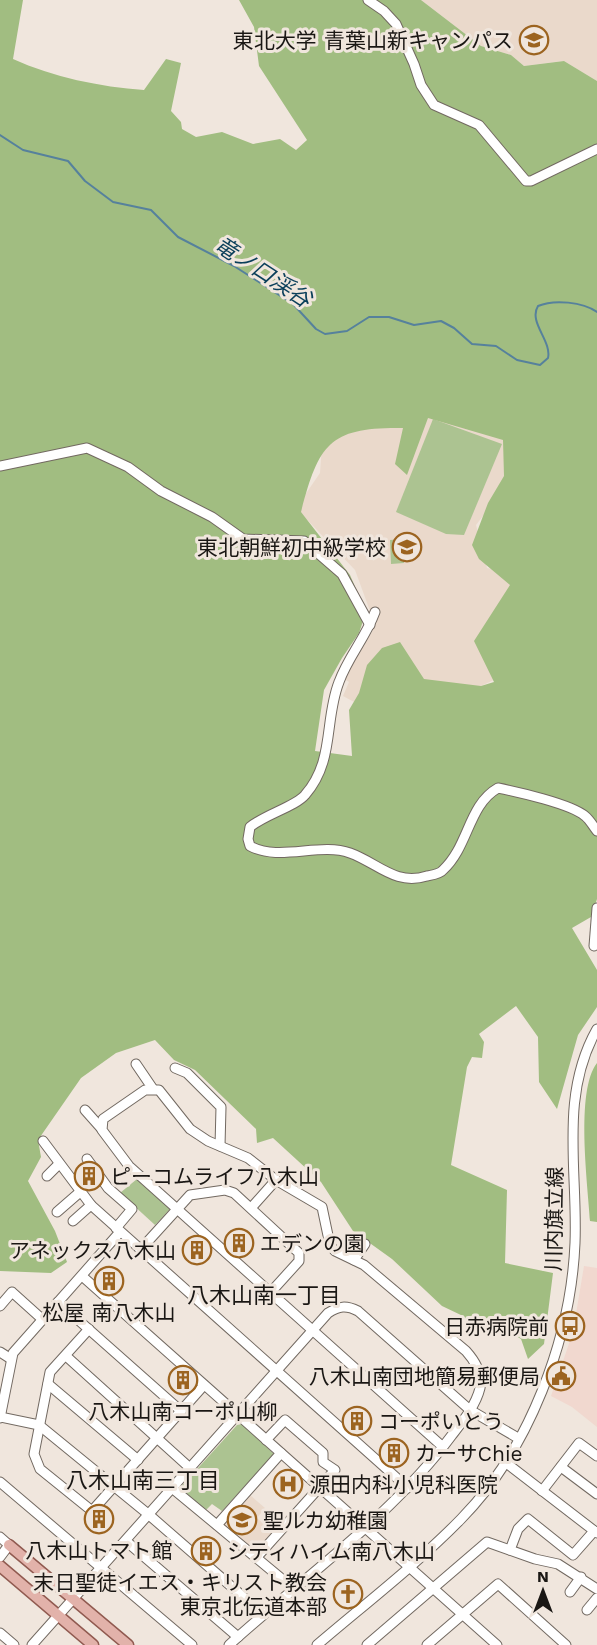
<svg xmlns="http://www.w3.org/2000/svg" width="597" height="1645" viewBox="0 0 597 1645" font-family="'Work Sans','Noto Sans JP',sans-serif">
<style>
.built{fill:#ead9cb}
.medical{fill:#f1d8cf}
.green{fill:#acc391}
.forest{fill:#a1bd81;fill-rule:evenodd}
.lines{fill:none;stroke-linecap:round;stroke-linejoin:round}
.stream{stroke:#56819c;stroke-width:2}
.minor-casing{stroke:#726961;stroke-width:11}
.major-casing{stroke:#905a50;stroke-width:13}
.minor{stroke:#fff;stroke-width:9}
.major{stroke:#e2b2aa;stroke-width:10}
.labels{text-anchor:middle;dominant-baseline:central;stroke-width:6;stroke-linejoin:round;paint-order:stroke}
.poi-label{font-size:21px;fill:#1a1714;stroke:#f0e6dd;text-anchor:start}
.street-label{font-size:21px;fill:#1a1714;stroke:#f0e6dd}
.water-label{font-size:22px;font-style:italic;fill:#0a3f5a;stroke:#f0e6dd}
.neighbourhood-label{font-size:22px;fill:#1a1714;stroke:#f0e6dd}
</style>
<rect width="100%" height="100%" fill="#f0e6dd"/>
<g class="built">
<path d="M421,0H597V81L564,61L524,66L511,55L481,46Z"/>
<path d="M432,413L517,435L510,481L476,525L487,568L557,582L540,658L481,686L382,717L343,696L349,682L343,678L372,632L379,612L370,611L355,570L296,508L320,473L322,444L352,423Z"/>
<path d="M249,1494L265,1508L257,1518L274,1533L258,1551H253L224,1527L223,1522Z"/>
</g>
<path class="medical" d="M584,1266L597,1268V1427L572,1407L551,1396L573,1332Z"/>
<g class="green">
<path d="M433,419L502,444L464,535L446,534L396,512Z"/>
<path d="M403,539L404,563L391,564L390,540Z"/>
<path d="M137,1179L170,1209L155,1225L120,1193Z"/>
<path d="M242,1424L274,1454L222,1511L212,1504L205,1511L179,1489L237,1425Z"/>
</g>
<g class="forest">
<path d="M0,0H23L13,59C53,77 100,87 144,90L166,59L181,63L171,111L181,122L182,129L196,137L222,132L253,144L280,139L296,150L307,140L259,66L254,27L239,0H421L481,46L511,55L524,66L564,61L597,81V899L591,917L572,928L597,970V1007L578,1035L557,1109L539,1082L538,1037L516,1006L479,1034L484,1042L482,1058L472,1057L467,1067L451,1165L507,1190L505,1263L553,1273L544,1344L528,1359L521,1339L500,1327L485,1335L463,1316L442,1306L392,1259L353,1231L321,1182L273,1138L257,1143L256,1129L195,1070L174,1060L155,1040L116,1053L81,1078L38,1140L41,1157L28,1181L55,1231L67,1262L51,1273L0,1271ZM428,418L503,440L504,476L488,503L472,545L479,559L510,585L474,641L494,682L481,686L424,679L400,642L382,648L367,665L359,693L349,710L352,756L315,751L324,690L342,658L359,633L366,612L350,575L301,512C319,443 330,427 403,428L395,464L407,475Z"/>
<path d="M597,1063V1222L590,1221C588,1185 575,1091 597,1063Z"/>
</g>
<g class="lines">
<path class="stream" d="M0,135L23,150L68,161L85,181L113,202L151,210L178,237L234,266L293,304L316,329L325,334L347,331L369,317H389L414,325L441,321L454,328L472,344L496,346L517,360L540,365L548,358C552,341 528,322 538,306C554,299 583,302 597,312"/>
<g class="minor-casing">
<g id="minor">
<path d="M368,0L384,11L396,24L414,64L421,85L434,105L479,125L526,181H531L597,149"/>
<path d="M0,466L87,448L128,467L161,491L212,517L243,539L304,541L342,574L370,625"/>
<path d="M375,612C366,637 348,657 339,682C324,720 335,761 305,795C296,806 264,815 250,827L248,839L250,846C279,862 320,842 350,853C378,863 395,886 427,876C432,875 440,874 443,870C469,846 468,805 498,788C518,792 571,804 585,816C590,820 593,826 597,831"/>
<path d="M594,946L597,908"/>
<path d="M136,1064L153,1089"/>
<path d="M175,1068L187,1073L221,1107L220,1146"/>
<path d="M85,1110L101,1128"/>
<path d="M43,1141L91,1205L408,1488"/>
<path d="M87,1159L108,1188L132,1209L116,1228"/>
<path d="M47,1176L59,1164"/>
<path d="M251,1208L276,1180"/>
<path d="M57,1212L80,1192"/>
<path d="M73,1221L91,1205"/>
<path d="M140,1250L190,1195L225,1190L234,1193L299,1253V1261L270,1293"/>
<path d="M354,1260L365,1244"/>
<path d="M82,1276L497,1645"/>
<path d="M58,1302L181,1411"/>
<path d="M0,1306L12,1292L42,1319"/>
<path d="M89,1329L50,1372L34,1454L40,1469L92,1511L204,1385"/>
<path d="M0,1352L11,1359"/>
<path d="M66,1356L190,1468"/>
<path d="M48,1384L138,1460"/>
<path d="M0,1417L39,1425L148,1514L263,1614"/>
<path d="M0,1418L13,1353L120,1232"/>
<path d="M505,1462L597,1533"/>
<path d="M561,1467L597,1494"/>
<path d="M0,1482L192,1645"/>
<path d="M172,1488L294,1589"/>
<path d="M542,1491L579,1443L597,1456"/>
<path d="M217,1525L281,1453"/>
<path d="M0,1537L9,1545L0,1557"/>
<path d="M126,1541L238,1637"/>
<path d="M510,1550L518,1529L528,1519L573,1555L594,1531"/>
<path d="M256,1558L335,1470L323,1462V1453L285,1420L266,1440"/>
<path d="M570,1592L581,1577"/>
<path d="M587,1610L597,1598"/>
<path d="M0,1633L14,1645"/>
<path d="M32,1645L328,1313C339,1306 346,1305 358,1311L470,1410L518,1438"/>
<path d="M229,1645C304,1577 391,1517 452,1435C463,1421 476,1405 480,1388C483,1373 475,1361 466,1351L364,1265L335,1251L330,1245L322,1207L276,1180L248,1158L208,1141L190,1129L159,1090H145L103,1119L102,1130L129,1166L443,1447"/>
<path d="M317,1645C365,1604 417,1564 461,1519C529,1450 571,1339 575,1243C578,1170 559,1096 597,1029"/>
<path d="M367,1645L487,1542L535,1559L558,1564L597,1589"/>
<path d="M427,1645L498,1584L566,1645"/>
</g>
</g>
<g class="major-casing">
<g id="major">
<path d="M9,1545L128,1645"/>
<path d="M0,1566L93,1645"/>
</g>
</g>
<use href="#minor" class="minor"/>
<use href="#major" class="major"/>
</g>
<defs>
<g id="university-ring" transform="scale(1.5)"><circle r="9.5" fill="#f0e6dd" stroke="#9c6420" stroke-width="1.5"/><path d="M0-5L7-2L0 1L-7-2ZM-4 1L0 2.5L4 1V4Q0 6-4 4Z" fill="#9c6420"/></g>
<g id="school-ring" transform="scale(1.5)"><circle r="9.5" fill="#f0e6dd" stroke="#9c6420" stroke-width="1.5"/><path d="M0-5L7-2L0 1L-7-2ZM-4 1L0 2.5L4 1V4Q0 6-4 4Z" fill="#9c6420"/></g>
<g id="building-ring" transform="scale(1.5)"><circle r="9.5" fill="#f0e6dd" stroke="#9c6420" stroke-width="1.5"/><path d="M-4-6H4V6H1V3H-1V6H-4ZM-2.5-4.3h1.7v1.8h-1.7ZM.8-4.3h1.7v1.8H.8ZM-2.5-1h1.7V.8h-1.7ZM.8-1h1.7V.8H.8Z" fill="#9c6420"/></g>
<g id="bus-ring" transform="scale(1.5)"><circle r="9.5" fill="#f0e6dd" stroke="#9c6420" stroke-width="1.5"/><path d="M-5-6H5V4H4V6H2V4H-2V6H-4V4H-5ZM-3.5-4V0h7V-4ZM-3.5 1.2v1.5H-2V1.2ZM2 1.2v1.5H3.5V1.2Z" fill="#9c6420"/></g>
<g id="civic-ring" transform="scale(1.5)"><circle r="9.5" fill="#f0e6dd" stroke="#9c6420" stroke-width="1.5"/><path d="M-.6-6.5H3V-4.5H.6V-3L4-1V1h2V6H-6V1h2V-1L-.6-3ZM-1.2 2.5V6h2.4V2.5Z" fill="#9c6420"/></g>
<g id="hospital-ring" transform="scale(1.5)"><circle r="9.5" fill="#f0e6dd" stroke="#9c6420" stroke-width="1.5"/><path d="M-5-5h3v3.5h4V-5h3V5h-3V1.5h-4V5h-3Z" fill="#9c6420"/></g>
<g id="church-ring" transform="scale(1.5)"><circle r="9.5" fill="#f0e6dd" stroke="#9c6420" stroke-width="1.5"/><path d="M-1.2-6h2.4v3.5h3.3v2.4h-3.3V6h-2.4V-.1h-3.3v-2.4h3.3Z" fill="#9c6420"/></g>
</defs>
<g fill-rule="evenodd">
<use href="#university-ring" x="534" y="40"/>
<use href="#school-ring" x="407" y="547"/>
<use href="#building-ring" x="89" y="1176"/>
<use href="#building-ring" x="239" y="1243"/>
<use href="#building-ring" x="197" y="1250"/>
<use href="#building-ring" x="109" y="1281"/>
<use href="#bus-ring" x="570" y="1326"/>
<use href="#civic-ring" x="561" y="1376"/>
<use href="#building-ring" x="183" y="1380"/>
<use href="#building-ring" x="357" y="1421"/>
<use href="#building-ring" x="394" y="1453"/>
<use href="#hospital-ring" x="288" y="1484"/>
<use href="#building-ring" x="99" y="1519"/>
<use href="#school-ring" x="242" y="1520"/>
<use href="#building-ring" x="206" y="1551"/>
<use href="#church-ring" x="348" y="1594"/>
</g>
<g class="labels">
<g class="poi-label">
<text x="513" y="40" text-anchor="end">東北大学 青葉山新キャンパス</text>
<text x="386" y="547" text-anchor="end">東北朝鮮初中級学校</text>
<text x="110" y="1176">ピーコムライフ八木山</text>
<text x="260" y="1243">エデンの園</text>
<text x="176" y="1250" text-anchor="end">アネックス八木山</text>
<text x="109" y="1312" text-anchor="middle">松屋 南八木山</text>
<text x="549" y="1326" text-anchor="end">日赤病院前</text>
<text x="540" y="1376" text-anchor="end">八木山南団地簡易郵便局</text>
<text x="183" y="1411" text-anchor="middle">八木山南コーポ山柳</text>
<text x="378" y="1421">コーポいとう</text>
<text x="415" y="1453">カーサChie</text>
<text x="309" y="1484">源田内科小児科医院</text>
<text x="263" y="1520">聖ルカ幼稚園</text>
<text x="99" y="1550" text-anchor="middle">八木山トマト館</text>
<text x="227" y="1551">シティハイム南八木山</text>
<text x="327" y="1582" text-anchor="end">末日聖徒イエス・キリスト教会<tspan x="327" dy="24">東京北伝道本部</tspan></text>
</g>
<g class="street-label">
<text transform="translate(554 1219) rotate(-89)">川内旗立線</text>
</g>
<g class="water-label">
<text transform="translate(263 272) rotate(33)">竜ノ口渓谷</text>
</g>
<g class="neighbourhood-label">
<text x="264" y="1295">八木山南一丁目</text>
<text x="143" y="1480">八木山南三丁目</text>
</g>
</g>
<g transform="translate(543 1591)" stroke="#f0e6dd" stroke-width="4.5" paint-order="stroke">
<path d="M0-4.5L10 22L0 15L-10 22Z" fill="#1a1714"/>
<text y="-9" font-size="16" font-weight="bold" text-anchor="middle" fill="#1a1714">N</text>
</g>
</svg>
